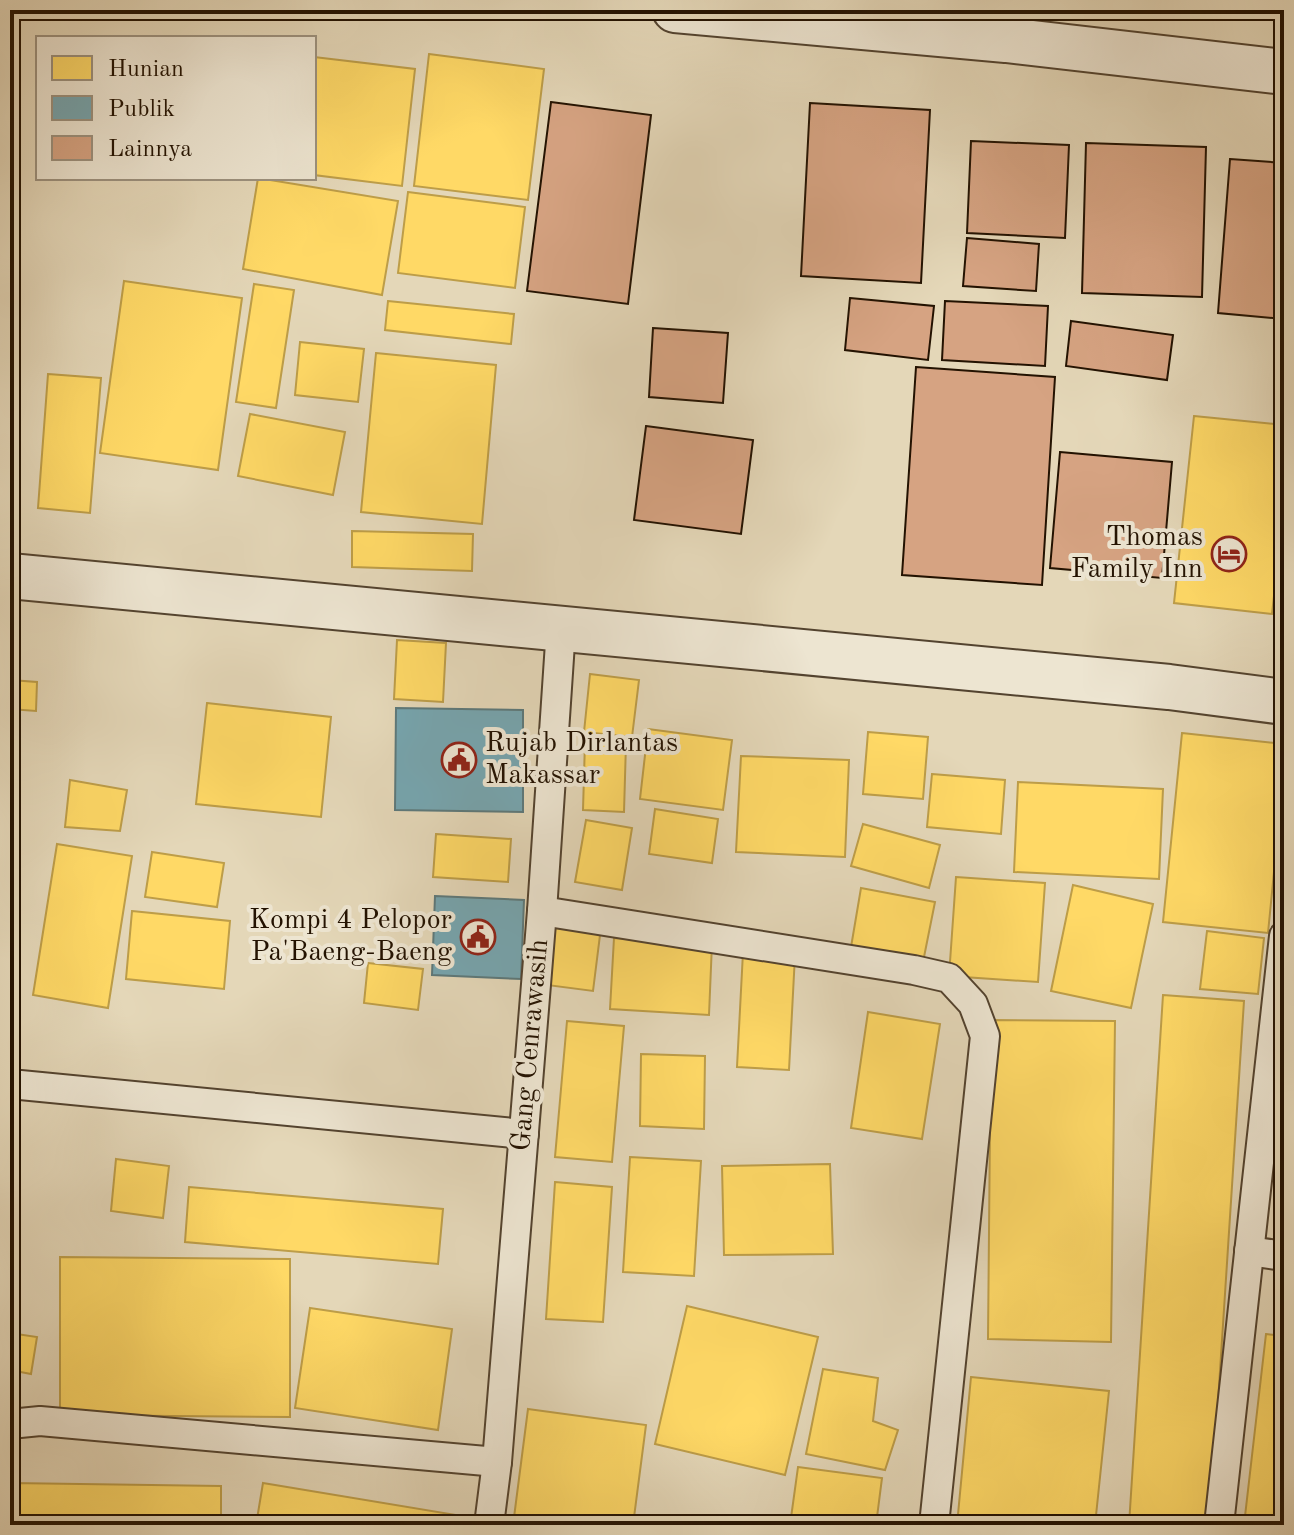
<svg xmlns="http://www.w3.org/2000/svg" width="1294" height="1535" viewBox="0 0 1294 1535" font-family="'Old Standard TT',serif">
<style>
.homes{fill:#ffd966;stroke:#bd9d48;stroke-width:2}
.public{fill:#76a5af;stroke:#5d797b;stroke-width:2}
.building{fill:#d6a382;stroke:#231201;stroke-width:2}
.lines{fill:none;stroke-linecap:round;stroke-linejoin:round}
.service-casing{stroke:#53432f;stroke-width:32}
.minor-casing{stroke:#53432f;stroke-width:48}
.service{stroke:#ede5d1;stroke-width:28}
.minor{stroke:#ede5d1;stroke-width:44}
.labels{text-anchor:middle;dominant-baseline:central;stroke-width:8;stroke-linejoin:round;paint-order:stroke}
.poi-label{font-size:28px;fill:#231201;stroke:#ede5d1;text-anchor:end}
.street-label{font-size:28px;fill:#231201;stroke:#ede5d1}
</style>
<rect width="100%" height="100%" fill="#e4d7b8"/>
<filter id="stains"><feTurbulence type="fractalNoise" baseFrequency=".0025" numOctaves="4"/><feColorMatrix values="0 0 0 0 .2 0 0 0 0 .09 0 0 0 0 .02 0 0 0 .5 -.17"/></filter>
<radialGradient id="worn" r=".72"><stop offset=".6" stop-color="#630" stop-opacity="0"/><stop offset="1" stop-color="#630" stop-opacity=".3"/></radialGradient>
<g class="homes">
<path d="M429,54L544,69L528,200L414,186Z"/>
<path d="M314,57L415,69L402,186L314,175Z"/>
<path d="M258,178L398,201L382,295L243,269Z"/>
<path d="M408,192L525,207L515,288L398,273Z"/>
<path d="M124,281L242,298L218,470L100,453Z"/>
<path d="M254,284L294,290L276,408L236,402Z"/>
<path d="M388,301L514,314L511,344L385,330Z"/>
<path d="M300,342L364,349L358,402L295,395Z"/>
<path d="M376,353L496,365L482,524L361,512Z"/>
<path d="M48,374L101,378L90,513L38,508Z"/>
<path d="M250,414L345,432L333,495L238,476Z"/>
<path d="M1194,416L1284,425V505L1272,614L1174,603Z"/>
<path d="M352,531L473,534L472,571L352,567Z"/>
<path d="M397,640L446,643L443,702L394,699Z"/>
<path d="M590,674L639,680L632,737L584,732Z"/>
<path d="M10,680L37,682L36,711L10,709Z"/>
<path d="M207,703L331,717L321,817L196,804Z"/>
<path d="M648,729L732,740L723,810L640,799Z"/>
<path d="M868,732L928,737L923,799L863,794Z"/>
<path d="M1182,733L1284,744V770L1268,933L1163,922Z"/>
<path d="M585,742L626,743L624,812L583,810Z"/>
<path d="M741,756L849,760L845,857L736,852Z"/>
<path d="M932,774L1005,780L1001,834L927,827Z"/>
<path d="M70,780L127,790L120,831L65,827Z"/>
<path d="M1018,782L1163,789L1159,879L1014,872Z"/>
<path d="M655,809L718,819L712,863L649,854Z"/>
<path d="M586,820L632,828L622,890L575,882Z"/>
<path d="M863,824L940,845L929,888L851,866Z"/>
<path d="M436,834L511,839L508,882L433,877Z"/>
<path d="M57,844L132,856L108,1008L33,995Z"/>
<path d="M152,852L224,863L217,907L145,897Z"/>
<path d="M956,877L1045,883L1038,982L949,976Z"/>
<path d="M1073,885L1153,904L1131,1008L1051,991Z"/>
<path d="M861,888L935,902L922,967L850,953Z"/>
<path d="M132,911L230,921L224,989L126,979Z"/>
<path d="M555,921L601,927L593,991L547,985Z"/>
<path d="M1207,931L1264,938L1258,994L1200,989Z"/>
<path d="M614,938L712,943L709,1015L610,1009Z"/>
<path d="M743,952L795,955L789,1070L737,1067Z"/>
<path d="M368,963L423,969L418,1010L364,1003Z"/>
<path d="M1163,995L1244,1001L1210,1525H1129Z"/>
<path d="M868,1012L940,1024L922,1139L851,1128Z"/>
<path d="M991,1020L1115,1021L1111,1342L988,1339Z"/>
<path d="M567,1021L624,1026L612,1162L555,1157Z"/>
<path d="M641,1054L705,1056L704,1129L640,1126Z"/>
<path d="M630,1157L701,1161L694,1276L623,1272Z"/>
<path d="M116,1159L169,1166L163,1218L111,1211Z"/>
<path d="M830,1164L833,1254L724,1255L722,1166Z"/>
<path d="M555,1182L612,1187L603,1322L546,1319Z"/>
<path d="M189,1187L443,1209L438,1264L185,1242Z"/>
<path d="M60,1257L290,1259V1417L60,1415Z"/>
<path d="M687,1306L818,1337L785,1475L655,1444Z"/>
<path d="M310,1308L452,1329L438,1430L295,1408Z"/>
<path d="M10,1333L37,1337L31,1374L10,1370Z"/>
<path d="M1266,1334L1284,1336V1525H1244Z"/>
<path d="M823,1369L878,1378L873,1421L898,1430L885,1470L806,1454Z"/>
<path d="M971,1377L1109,1391L1095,1525H957Z"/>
<path d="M528,1409L646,1425L633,1525H513Z"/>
<path d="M798,1467L882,1478L876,1525H790Z"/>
<path d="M10,1483L221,1486V1525H10Z"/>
<path d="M263,1483L462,1516L461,1525H256Z"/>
</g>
<g class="public">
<path d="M396,708L523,710V812L395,810Z"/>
<path d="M435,896L524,900L521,979L432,975Z"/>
</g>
<g class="building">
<path d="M551,102L651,115L628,304L527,291Z"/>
<path d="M810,103L930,110L921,283L801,276Z"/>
<path d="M971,141L1069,145L1065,238L967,233Z"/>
<path d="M1086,143L1206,147L1202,297L1082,293Z"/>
<path d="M1230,159L1284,163V319L1218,313Z"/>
<path d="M967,238L1039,244L1036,291L963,286Z"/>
<path d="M850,298L934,306L928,360L845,350Z"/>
<path d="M945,301L1048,306L1045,366L942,360Z"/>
<path d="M1071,321L1173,335L1167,380L1066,366Z"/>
<path d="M653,328L728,333L723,403L649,397Z"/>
<path d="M916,367L1055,377L1042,585L902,575Z"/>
<path d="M646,426L753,440L741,534L634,520Z"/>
<path d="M1060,452L1172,462L1162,578L1050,568Z"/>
</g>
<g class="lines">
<g class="service-casing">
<g id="service">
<path d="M542,911L914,970L949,978L973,1004L985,1036L934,1525"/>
<path d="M10,1084L524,1134"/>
<path d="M1249,1251L1284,1256"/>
<path d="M10,1424L40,1421L497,1462"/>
<path d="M489,1525L497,1462L542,911L561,628"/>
<path d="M1219,1525L1284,936"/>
</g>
</g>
<g class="minor-casing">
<g id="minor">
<path d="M675,10L1006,40L1284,72"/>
<path d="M10,576L1169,687L1284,702"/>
</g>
</g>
<use href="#service" class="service"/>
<use href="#minor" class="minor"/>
</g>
<defs>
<g id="hotel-ring" transform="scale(1.8)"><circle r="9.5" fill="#ede5d1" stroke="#8f2418" stroke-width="1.5"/><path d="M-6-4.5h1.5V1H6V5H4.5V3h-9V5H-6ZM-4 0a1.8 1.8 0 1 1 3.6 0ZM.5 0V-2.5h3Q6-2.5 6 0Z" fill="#8f2418"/></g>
<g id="civic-ring" transform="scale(1.8)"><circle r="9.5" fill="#ede5d1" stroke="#8f2418" stroke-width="1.5"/><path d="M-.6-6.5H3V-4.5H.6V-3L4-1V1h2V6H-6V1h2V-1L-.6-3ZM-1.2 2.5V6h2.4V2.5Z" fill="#8f2418"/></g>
</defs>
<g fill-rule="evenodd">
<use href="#hotel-ring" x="1229" y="554"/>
<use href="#civic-ring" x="459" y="760"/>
<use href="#civic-ring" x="478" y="937"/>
</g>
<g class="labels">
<g class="poi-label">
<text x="1203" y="538">Thomas<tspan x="1203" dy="32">Family Inn</tspan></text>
<text x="485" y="744" text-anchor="start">Rujab Dirlantas<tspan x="485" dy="32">Makassar</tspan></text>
<text x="452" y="921">Kompi 4 Pelopor<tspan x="452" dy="32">Pa'Baeng-Baeng</tspan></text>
</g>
<g class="street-label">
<text transform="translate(531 1045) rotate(-85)">Gang Cenrawasih</text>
</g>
</g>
<rect width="1294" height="1535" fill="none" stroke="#e4d7b8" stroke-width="40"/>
<rect x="12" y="12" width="1270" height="1511" fill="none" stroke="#231201" stroke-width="4"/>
<rect x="20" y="20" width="1254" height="1495" fill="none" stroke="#231201" stroke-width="2"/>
<rect x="36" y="36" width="280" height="144" fill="#ede5d1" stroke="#9c917e" stroke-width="2"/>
<rect x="52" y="56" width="40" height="24" fill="#ffd966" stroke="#9c917e" stroke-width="2"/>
<text x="108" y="76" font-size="24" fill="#231201">Hunian</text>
<rect x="52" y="96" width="40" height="24" fill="#76a5af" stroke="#9c917e" stroke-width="2"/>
<text x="108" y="116" font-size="24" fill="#231201">Publik</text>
<rect x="52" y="136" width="40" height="24" fill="#d6a382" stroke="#9c917e" stroke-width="2"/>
<text x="108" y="156" font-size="24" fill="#231201">Lainnya</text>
<rect width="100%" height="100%" filter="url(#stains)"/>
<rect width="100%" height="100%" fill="url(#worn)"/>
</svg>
